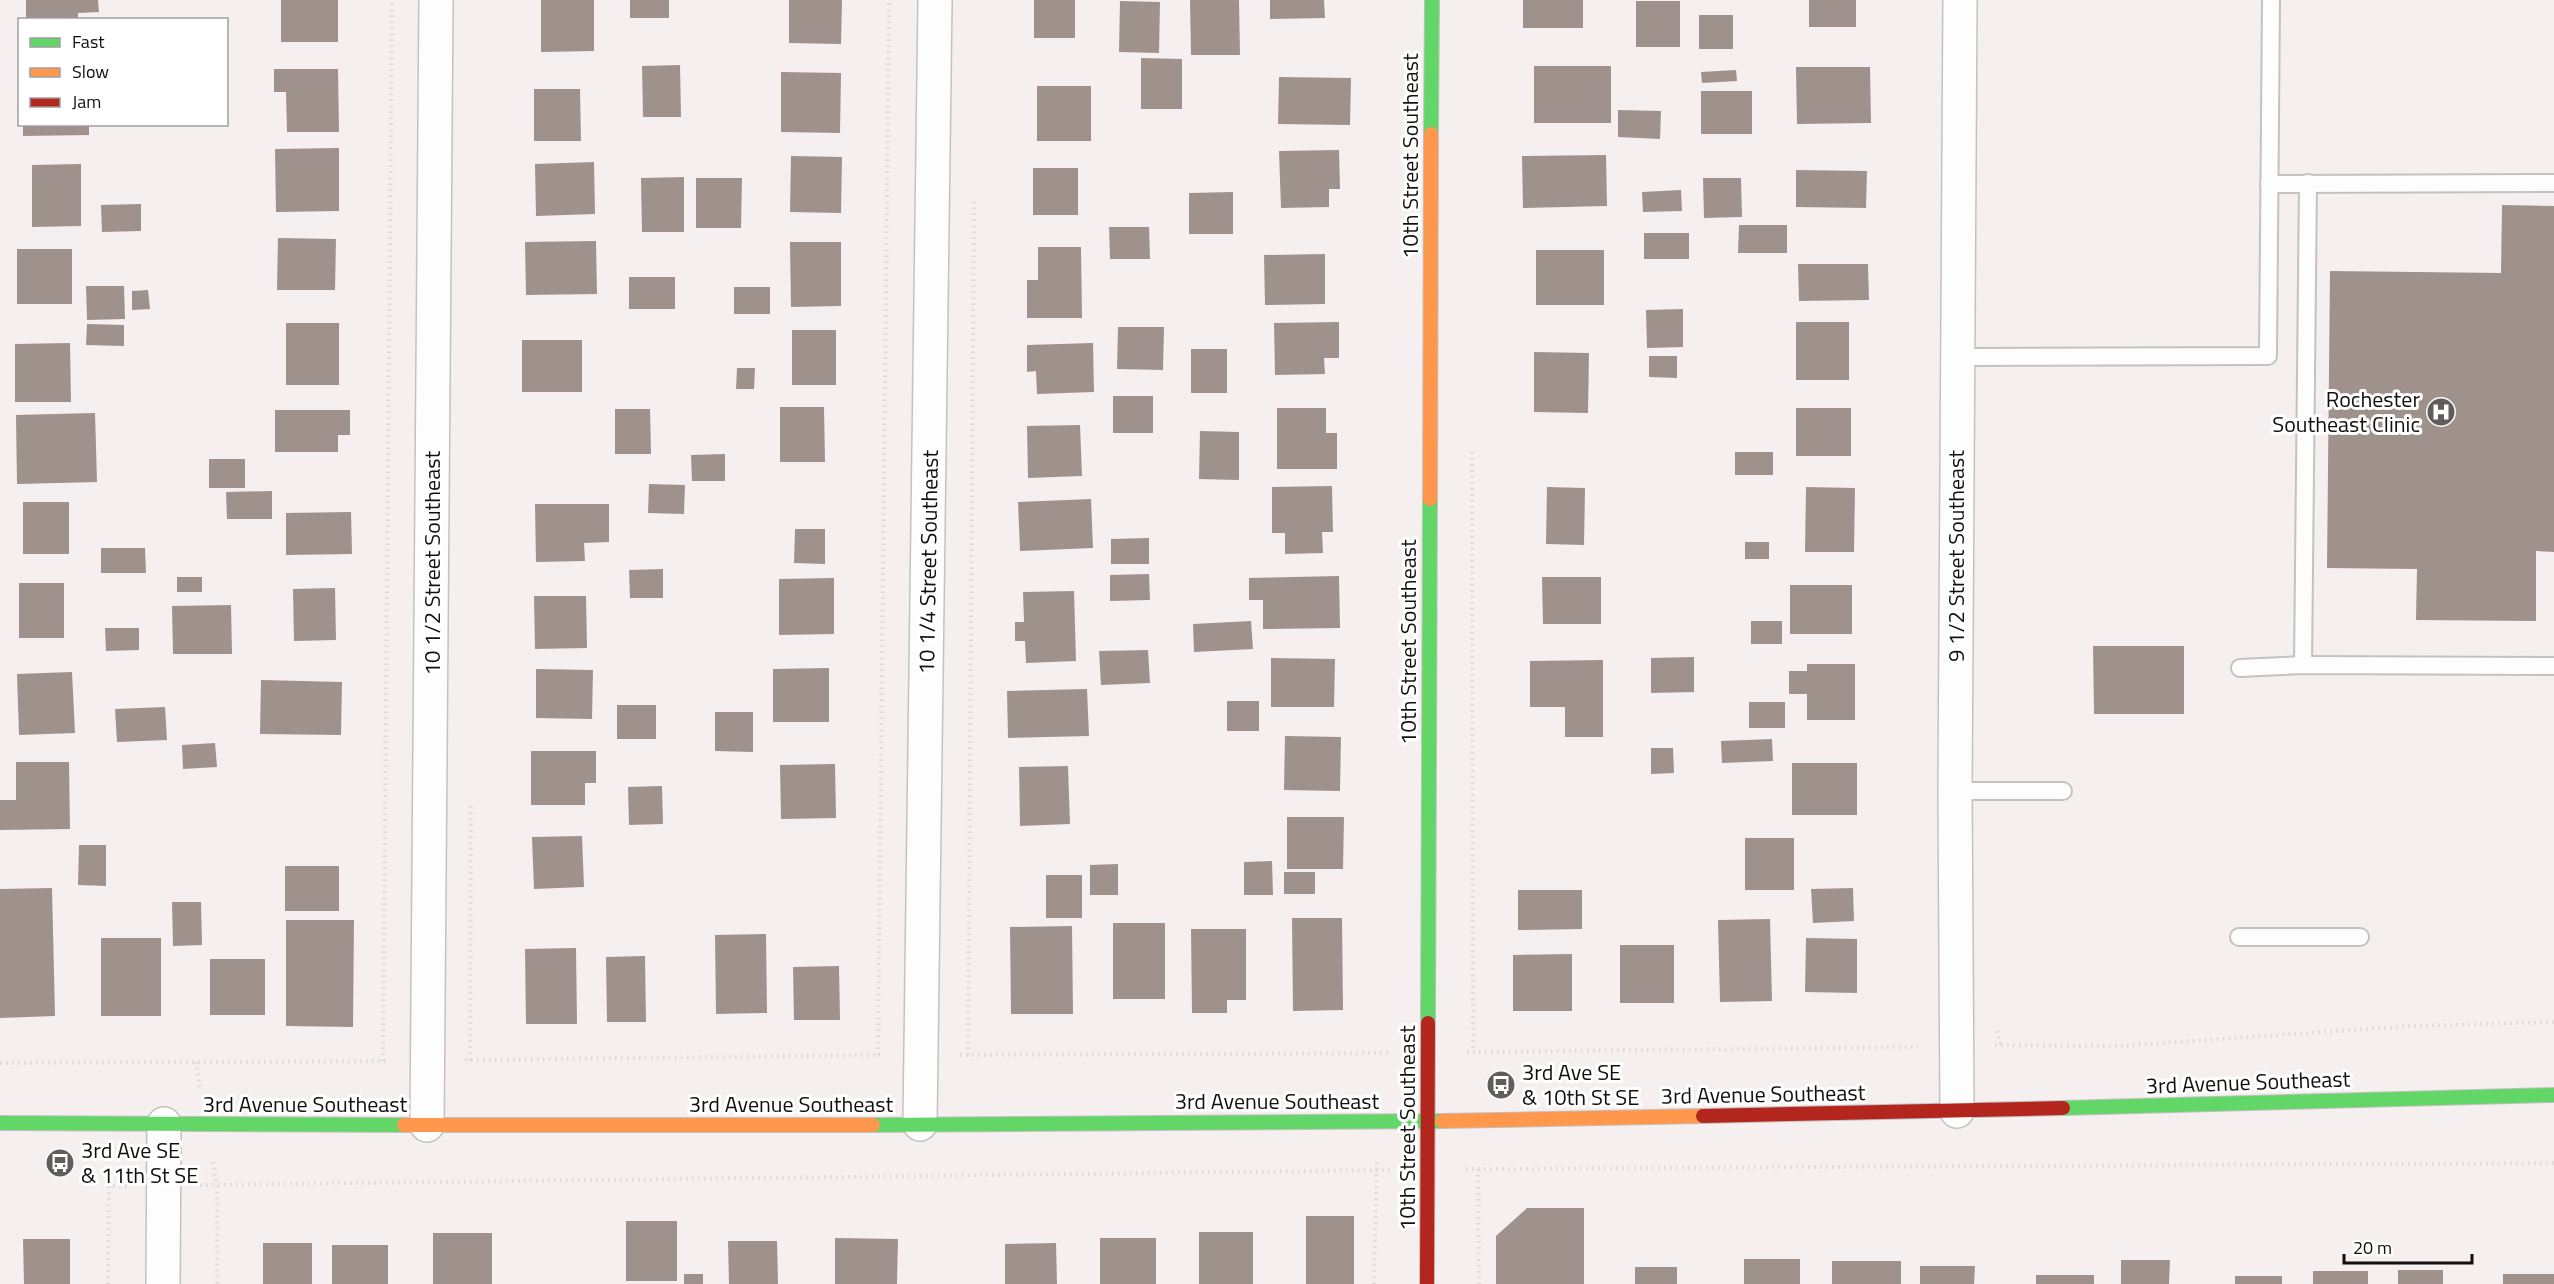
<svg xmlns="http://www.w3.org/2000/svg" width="2554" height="1284" viewBox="0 0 2554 1284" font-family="'Titillium Web',sans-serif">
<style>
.building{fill:#9f928d}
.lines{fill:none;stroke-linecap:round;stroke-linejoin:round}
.lane-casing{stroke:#c5c1c1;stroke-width:20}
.street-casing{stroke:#c5c1c1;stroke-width:36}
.fast-casing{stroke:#c5c1c1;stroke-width:16}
.slow-casing{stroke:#c5c1c1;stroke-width:16}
.jam-casing{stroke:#c5c1c1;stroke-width:16}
.path{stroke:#dbd9d9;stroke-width:4;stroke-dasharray:1.5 4.5;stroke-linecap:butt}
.lane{stroke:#fefdfd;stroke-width:16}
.street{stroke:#fefdfd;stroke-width:33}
.fast{stroke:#63d668;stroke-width:14}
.slow{stroke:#ff974d;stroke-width:14}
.jam{stroke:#b3261e;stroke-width:14}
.labels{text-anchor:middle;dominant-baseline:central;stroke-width:6;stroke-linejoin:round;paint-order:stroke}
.street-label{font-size:22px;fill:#130f0f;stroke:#fff}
.poi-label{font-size:22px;fill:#130f0f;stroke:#fff;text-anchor:start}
</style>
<rect width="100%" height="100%" fill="#f5efef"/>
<g class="building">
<path d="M26,0H98L99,12L78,13V20H26Z"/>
<rect x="281" y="0" width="57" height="42"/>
<path d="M541,0H594V51L541,52Z"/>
<rect x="630" y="0" width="39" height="18"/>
<path d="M789,0H842L841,44L789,43Z"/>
<rect x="1034" y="0" width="41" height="38"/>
<path d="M1190,0H1239L1240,55H1191Z"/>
<path d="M1270,0H1324L1325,18L1270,19Z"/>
<rect x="1523" y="0" width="60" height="28"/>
<rect x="1809" y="0" width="47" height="27"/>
<path d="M1120,1L1160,2L1159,53L1119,52Z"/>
<rect x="1636" y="1" width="44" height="46"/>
<rect x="1699" y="15" width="34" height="34"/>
<path d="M1141,58L1182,59V109H1141Z"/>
<path d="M680,65L681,117H643L642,66Z"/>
<rect x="1534" y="66" width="77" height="57"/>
<path d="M1796,67H1870L1871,123L1797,124Z"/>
<path d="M274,69H338L339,132H287L286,92H274Z"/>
<path d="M1736,70L1737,81L1702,83L1701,72Z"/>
<path d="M781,72L841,73L840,133L781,132Z"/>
<path d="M1279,77L1351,78L1350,125L1278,124Z"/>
<rect x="1037" y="86" width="54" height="55"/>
<path d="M534,89H580L581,141H534Z"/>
<rect x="1701" y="91" width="51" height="43"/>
<path d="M1618,110L1661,111L1660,139L1618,137Z"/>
<path d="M23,124H89V135L23,136Z"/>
<path d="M339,148V211L276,212L275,149Z"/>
<path d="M1339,150L1340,189H1329V207L1281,208L1279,151Z"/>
<path d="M1606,155L1607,206L1523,208L1522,156Z"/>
<path d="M791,156L842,157L841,213L790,212Z"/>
<path d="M594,162L595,214L536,216L535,164Z"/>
<path d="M81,164V226L32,227V165Z"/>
<rect x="1033" y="168" width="45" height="47"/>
<path d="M1796,170L1867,171L1866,208L1796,207Z"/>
<path d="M684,177V232H642L641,178Z"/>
<path d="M696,178H742L741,228H696Z"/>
<path d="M1703,178H1741L1742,217L1704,218Z"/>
<path d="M1681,190L1682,211L1643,212L1642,192Z"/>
<path d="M1233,192V234H1189V193Z"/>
<path d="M141,204V231L102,232L101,205Z"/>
<path d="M2502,205L2554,206V552L2536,551V621L2416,620L2417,569L2327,568L2330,271L2501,273Z"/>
<path d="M1739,225H1787V253H1738Z"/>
<path d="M1109,227H1149L1150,259H1110Z"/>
<rect x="1644" y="233" width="45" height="26"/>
<path d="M278,238L336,239L335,290H277Z"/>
<path d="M596,241L597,294L526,295L525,242Z"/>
<path d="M790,242H841V306L791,307Z"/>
<path d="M1038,247H1081L1082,318H1027V280H1038Z"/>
<rect x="17" y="249" width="55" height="55"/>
<rect x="1536" y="250" width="68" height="55"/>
<path d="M1325,254V304L1265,305L1264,255Z"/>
<path d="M1798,264H1868L1869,300L1799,301Z"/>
<rect x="629" y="277" width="46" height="32"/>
<path d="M86,286H124L125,319L87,320Z"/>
<rect x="734" y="287" width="36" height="27"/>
<path d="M148,290L150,309L132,310V291Z"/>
<path d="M1683,309V347L1647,348L1646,310Z"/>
<path d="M1339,322V358H1324L1325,374L1275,375L1274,323Z"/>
<rect x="1796" y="322" width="53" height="58"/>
<rect x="286" y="323" width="53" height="62"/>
<path d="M87,324L124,325V346L86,345Z"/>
<path d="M1118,327H1164L1163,370L1117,369Z"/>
<rect x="792" y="330" width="44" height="55"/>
<rect x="522" y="340" width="60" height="52"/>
<path d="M70,343L71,402H15V344Z"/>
<path d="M1093,343L1094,392L1037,394L1036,371L1027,372V345Z"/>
<rect x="1191" y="349" width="36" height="44"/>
<path d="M1534,352L1589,353L1588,413L1534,412Z"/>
<path d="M1649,356H1677V378L1649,377Z"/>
<path d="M737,368H755L754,389H736Z"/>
<rect x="1113" y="396" width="40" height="37"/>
<path d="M780,407H824L825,462H780Z"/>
<path d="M1277,408H1326V433H1337V469H1277Z"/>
<rect x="1796" y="408" width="55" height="48"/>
<path d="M615,409H650L651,454H615Z"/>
<path d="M275,410H350V435H338V452H275Z"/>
<path d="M95,413L97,482L17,484L16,415Z"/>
<path d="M1080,425L1082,476L1028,478L1027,426Z"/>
<path d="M1200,431L1239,432V480L1199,479Z"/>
<rect x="1735" y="452" width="38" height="23"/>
<path d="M725,454V481H692L691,455Z"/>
<rect x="209" y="459" width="36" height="29"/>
<path d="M649,484L685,485L684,514L648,513Z"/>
<path d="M1332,486L1333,532H1322L1323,553L1285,554V533H1272V487Z"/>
<path d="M1547,487L1585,488L1584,545L1546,544Z"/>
<path d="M1806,487L1855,488L1854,552H1805Z"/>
<path d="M272,491V519H227L226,492Z"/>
<path d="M1091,499L1093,548L1020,551L1018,502Z"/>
<rect x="23" y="502" width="46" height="52"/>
<path d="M535,504H609V542L584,543L585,561L536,562Z"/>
<path d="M351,512L352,554L286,555V513Z"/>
<path d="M795,529H825V564L794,563Z"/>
<path d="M1149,538V564H1111V539Z"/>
<rect x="1745" y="542" width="24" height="17"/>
<path d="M101,548H145L146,573H101Z"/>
<path d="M663,569V598H630L629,570Z"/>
<path d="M1149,574L1150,600L1110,601V575Z"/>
<path d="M1339,576L1340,628L1263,629V600H1249V578Z"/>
<rect x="177" y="577" width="25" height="15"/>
<path d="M1542,577H1601V624H1543Z"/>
<path d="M834,578V634L779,635V579Z"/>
<rect x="19" y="583" width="45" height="55"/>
<rect x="1790" y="585" width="62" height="49"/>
<path d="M335,588L336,640L294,641L293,589Z"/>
<path d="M1074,591L1076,661L1026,663L1025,641H1015V622H1024L1023,592Z"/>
<path d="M534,596H586L587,648L535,649Z"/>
<path d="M231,605L232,654H173L172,606Z"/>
<path d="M1251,621L1253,649L1194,652L1193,624Z"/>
<rect x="1751" y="621" width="31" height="23"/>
<path d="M105,628H139V650L106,651Z"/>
<path d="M2093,646H2184V714H2094Z"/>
<path d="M1148,650L1150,683L1101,685L1099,651Z"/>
<path d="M1694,657V692L1651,693V658Z"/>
<path d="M1271,658L1335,659L1334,707H1271Z"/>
<path d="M1603,660V737H1565V707H1530V661Z"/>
<path d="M1807,664H1855V720H1807V694H1789V671H1807Z"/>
<path d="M829,668V722H773V669Z"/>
<path d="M536,669L593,670L592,719L536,718Z"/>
<path d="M72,672L75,733L19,735L17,674Z"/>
<path d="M261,680L342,682L341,735L260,734Z"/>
<path d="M1087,689L1089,736L1008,738L1007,691Z"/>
<rect x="1227" y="701" width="32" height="30"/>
<rect x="1749" y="702" width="36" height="26"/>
<rect x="617" y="705" width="39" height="34"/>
<path d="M165,707L167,740L117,742L115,709Z"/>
<path d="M715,712H753V752L715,751Z"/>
<path d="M1285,736L1341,737L1340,791L1284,790Z"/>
<path d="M1772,739L1773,761L1722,763L1721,741Z"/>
<path d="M215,743L217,767L183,769L182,745Z"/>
<path d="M1651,748H1673L1674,773L1651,774Z"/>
<path d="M531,751H596V783H585V805H531Z"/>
<path d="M16,762H69L70,829L0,830V800H16Z"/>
<rect x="1792" y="763" width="65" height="52"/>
<path d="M835,764L836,818L781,819L780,765Z"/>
<path d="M1068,766L1070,824L1020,826L1019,767Z"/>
<path d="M662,786L663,824L629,825L628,787Z"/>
<path d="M1287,817H1344L1343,869H1287Z"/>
<path d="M582,836L584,887L534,889L532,837Z"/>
<rect x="1745" y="838" width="49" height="52"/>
<path d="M79,845H106V886L78,885Z"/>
<path d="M1272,861L1273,895H1244V862Z"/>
<path d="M1118,864V895H1090V865Z"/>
<rect x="285" y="866" width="54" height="45"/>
<rect x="1284" y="872" width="31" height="22"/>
<rect x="1046" y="875" width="36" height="43"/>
<path d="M52,888L55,1016L0,1018V889Z"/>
<path d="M1853,888L1854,921L1813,923L1811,889Z"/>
<path d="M1518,890H1582V929L1518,930Z"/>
<path d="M172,902H201L202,945L173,946Z"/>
<path d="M1292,918H1342L1343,1010L1293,1011Z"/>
<path d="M1770,919L1772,1001L1720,1002L1718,920Z"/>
<path d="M286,920H354L353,1027L286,1026Z"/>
<rect x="1113" y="923" width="52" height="76"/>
<path d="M1072,926L1073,1014H1011L1010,927Z"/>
<path d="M1191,929H1246V1000H1227V1013H1192Z"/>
<path d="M766,934L767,1013L716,1014L715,935Z"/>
<rect x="101" y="938" width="60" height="78"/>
<path d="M1806,938L1857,939V993L1805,992Z"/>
<rect x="1620" y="945" width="54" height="58"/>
<path d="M576,948L577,1024H526L525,949Z"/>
<path d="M1572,954V1011H1513V955Z"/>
<path d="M645,956L646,1022H607L606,957Z"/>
<rect x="210" y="959" width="55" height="56"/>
<path d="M839,966L840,1020H794L793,967Z"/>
<path d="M1527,1208H1584V1284H1496V1236Z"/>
<rect x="1306" y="1216" width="48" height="68"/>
<rect x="626" y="1221" width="51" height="60"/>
<rect x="1199" y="1232" width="54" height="52"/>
<rect x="433" y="1233" width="59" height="51"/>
<path d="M835,1238L898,1239L897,1284H835Z"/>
<rect x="1100" y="1238" width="56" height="46"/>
<path d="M23,1239H70V1284H24Z"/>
<path d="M728,1241H777L778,1284H729Z"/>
<rect x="263" y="1243" width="49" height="41"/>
<path d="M1056,1243L1057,1284H1005V1244Z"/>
<rect x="332" y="1245" width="56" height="39"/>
<rect x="1744" y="1259" width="56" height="25"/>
<path d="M2121,1260H2170L2169,1284H2121Z"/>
<rect x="1832" y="1261" width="69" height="23"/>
<path d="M1920,1266H1975L1974,1284H1920Z"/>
<rect x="1635" y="1267" width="42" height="17"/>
<rect x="2398" y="1270" width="45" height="14"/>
<rect x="2313" y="1271" width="55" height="13"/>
<rect x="684" y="1274" width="19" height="10"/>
<rect x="2503" y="1274" width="51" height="10"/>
<rect x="2036" y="1275" width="58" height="9"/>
<rect x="2235" y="1276" width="47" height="8"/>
</g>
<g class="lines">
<g class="lane-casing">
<g id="lane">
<path d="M2269,184L2554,183"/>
<path d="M1958,357L2268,356L2271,0"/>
<path d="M2303,665L2308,183"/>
<path d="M2240,668L2303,665L2554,666"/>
<path d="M1955,791H2063"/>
<path d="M2239,937H2360"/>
</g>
</g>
<g class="street-casing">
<g id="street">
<path d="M1957,1111L1955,791L1960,0"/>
<path d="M920,1124L935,0"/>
<path d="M427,1125L436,0"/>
<path d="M163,1284L164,1124"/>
</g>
</g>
<g class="fast-casing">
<g id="fast">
<path d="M1431,134L1432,0"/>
<path d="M1428,1023L1430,499"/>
<path d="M2063,1108L2554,1095"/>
<path d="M0,1123L404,1125"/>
<path d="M873,1125L1442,1121"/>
</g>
</g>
<g class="slow-casing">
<g id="slow">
<path d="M1430,499L1431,134"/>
<path d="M1442,1121L1703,1116"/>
<path d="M404,1125H873"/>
</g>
</g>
<g class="jam-casing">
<g id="jam">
<path d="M1703,1116L2063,1108"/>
<path d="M1427,1284L1428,1023"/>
</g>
</g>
<g class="path">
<path d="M1472,452L1473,1052"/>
<path d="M1997,1031L2001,1045"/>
<path d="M1995,1045L2119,1046L2411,1026L2554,1022"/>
<path d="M1467,1052L1918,1047"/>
<path d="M878,1055L889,0"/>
<path d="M960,1055L1390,1053"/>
<path d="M968,1055L974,197"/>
<path d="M465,1060L883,1055"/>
<path d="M470,1060L471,806"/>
<path d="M383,1061L392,0"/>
<path d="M196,1062L200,1087"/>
<path d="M0,1063L388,1061"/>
<path d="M213,1162L217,1185V1284"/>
<path d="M1466,1169L2554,1163"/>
<path d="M1478,1169L1479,1284"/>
<path d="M200,1185L1390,1170"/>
<path d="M108,1284L109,1186H127"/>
<path d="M1374,1284L1377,1159"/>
</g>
<use href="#lane" class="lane"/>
<use href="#street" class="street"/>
<use href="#fast" class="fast"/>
<use href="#slow" class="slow"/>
<use href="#jam" class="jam"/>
</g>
<defs>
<g id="hospital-disc" transform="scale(1.5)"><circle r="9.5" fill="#625d5d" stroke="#fff"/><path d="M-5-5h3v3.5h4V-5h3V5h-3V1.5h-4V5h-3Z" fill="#fff"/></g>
<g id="bus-disc" transform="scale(1.5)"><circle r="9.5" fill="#625d5d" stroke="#fff"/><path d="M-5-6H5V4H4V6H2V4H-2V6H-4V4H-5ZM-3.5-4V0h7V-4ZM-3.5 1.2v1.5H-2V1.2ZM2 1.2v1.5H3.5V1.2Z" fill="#fff"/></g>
</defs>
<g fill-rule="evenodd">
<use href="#hospital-disc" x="2441" y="412"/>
<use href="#bus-disc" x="1501" y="1085"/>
<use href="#bus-disc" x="60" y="1163"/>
</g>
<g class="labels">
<g class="street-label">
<text transform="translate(1410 156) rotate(-90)">10th Street Southeast</text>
<text transform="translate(1956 556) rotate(-90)">9 1/2 Street Southeast</text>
<text transform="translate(928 562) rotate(-89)">10 1/4 Street Southeast</text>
<text transform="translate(432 563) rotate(-90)">10 1/2 Street Southeast</text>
<text transform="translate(1408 642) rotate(-90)">10th Street Southeast</text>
<text transform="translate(2248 1082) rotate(-2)">3rd Avenue Southeast</text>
<text transform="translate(1763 1094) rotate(-1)">3rd Avenue Southeast</text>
<text x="1277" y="1101">3rd Avenue Southeast</text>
<text x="305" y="1104">3rd Avenue Southeast</text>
<text x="791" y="1104">3rd Avenue Southeast</text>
<text transform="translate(1407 1128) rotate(-90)">10th Street Southeast</text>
</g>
<g class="poi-label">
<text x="2420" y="399" text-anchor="end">Rochester<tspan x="2420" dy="25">Southeast Clinic</tspan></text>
<text x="1522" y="1072">3rd Ave SE<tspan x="1522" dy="25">&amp; 10th St SE</tspan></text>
<text x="81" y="1150">3rd Ave SE<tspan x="81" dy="25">&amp; 11th St SE</tspan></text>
</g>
</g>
<rect x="18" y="18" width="210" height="108" fill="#ffffff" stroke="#a19f9f" stroke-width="1.5"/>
<rect x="30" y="38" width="30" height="9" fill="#63d668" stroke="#a19f9f" stroke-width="1.5"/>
<text x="72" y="48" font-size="18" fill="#130f0f">Fast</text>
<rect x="30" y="68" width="30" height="9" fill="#ff974d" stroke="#a19f9f" stroke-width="1.5"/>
<text x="72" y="78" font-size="18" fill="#130f0f">Slow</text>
<rect x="30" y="98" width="30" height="9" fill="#b3261e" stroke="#a19f9f" stroke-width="1.5"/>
<text x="72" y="108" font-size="18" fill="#130f0f">Jam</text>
<path d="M2344 1254v9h128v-9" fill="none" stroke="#130f0f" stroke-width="3"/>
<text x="2353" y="1254" font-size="18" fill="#130f0f" stroke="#ffffff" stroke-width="4.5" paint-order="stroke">20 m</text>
</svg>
